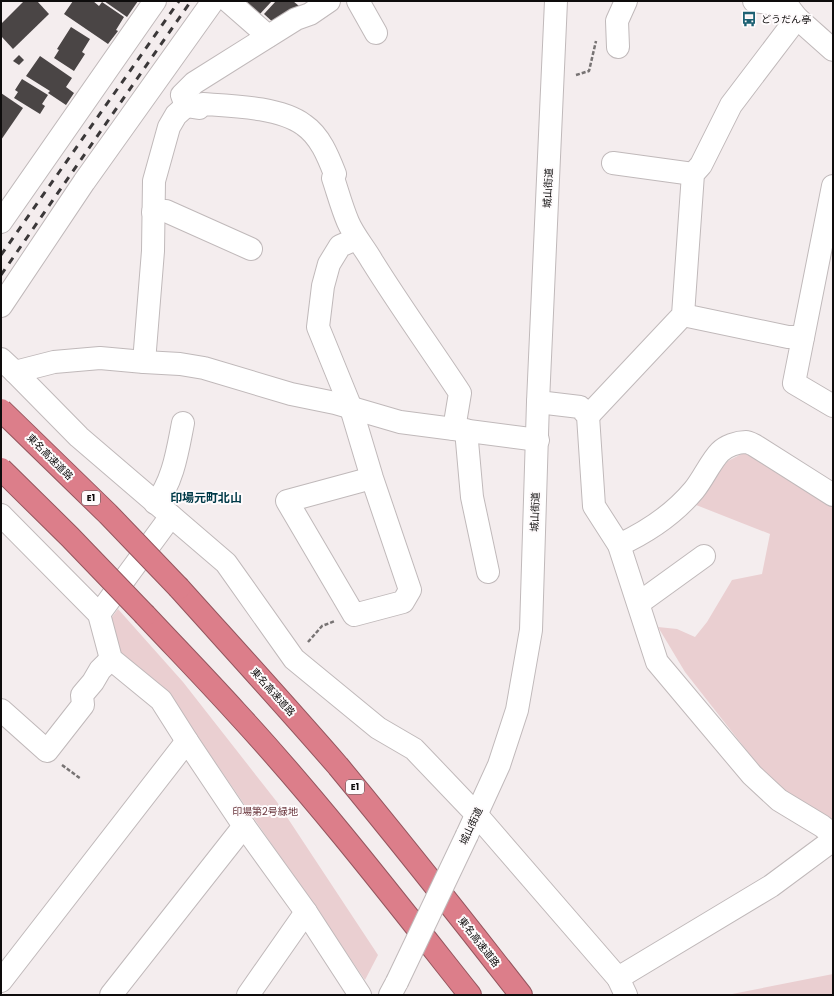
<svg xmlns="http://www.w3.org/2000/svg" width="834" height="996" viewBox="0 0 834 996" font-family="Poppins,'Noto Sans JP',sans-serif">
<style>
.green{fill:#eacfd1}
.building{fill:#4a4545}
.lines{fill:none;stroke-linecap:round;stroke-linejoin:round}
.minor-casing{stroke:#c0b9ba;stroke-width:24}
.tertiary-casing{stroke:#c0b9ba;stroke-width:24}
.motorway-casing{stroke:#94565e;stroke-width:24}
.path{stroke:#777373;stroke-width:2.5;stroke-dasharray:4 2;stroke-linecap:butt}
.minor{stroke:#fff;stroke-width:22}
.tertiary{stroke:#fff;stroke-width:22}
.motorway{stroke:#dc7e8a;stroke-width:22}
.rail{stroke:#3b3839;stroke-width:3;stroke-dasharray:7 7;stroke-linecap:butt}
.tertiary-bridge-casing{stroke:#c0b9ba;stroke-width:24;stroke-linecap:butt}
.motorway-bridge-casing{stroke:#94565e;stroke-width:24;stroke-linecap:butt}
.tertiary-bridge{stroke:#fff;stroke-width:22}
.motorway-bridge{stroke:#dc7e8a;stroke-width:22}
.labels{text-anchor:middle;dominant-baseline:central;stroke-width:4;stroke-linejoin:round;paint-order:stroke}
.shield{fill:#fefbfc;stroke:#565454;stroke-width:1}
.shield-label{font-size:9px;font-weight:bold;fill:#0e0c0c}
.poi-label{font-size:10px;fill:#0e0c0c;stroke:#fefbfc;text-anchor:start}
.street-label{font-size:10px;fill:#0e0c0c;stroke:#fefbfc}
.park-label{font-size:10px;fill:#6a373d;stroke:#fefbfc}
.quarter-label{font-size:12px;font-weight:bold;fill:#003a48;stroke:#fefbfc}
</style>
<rect width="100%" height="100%" fill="#f4edee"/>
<g class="green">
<path d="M751,449L833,503V822L773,784L685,672L658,627L677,629L695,637L707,622L732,580L762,574L770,534L691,503L728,461Z"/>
<path d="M118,609L183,682L277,802L378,955L365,980L167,692L118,651L109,621Z"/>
<path d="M833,974V995H727Z"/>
</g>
<g class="building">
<path d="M24,1H37L49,14L13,49L1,36V24Z"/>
<path d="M73,1H93L99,6L102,2L124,17L116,30L118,31L108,44L64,14Z"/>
<path d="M104,1H138L127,17Z"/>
<path d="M244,1H272L259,15Z"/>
<path d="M276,1H293L299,6L285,20L276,25L264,14Z"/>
<path d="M71,27L90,39L82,52L85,54L74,71L54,58L59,50L57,49Z"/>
<path d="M19,55L24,60L19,65L13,61Z"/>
<path d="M40,56L72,78L66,87L74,93L66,105L48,93L50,91L26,76Z"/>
<path d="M22,79L48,95L42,104L45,106L40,114L14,98L18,92L15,90Z"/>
<path d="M1,93L23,108L1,140Z"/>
</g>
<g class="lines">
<g class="minor-casing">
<g id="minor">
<path d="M228,1L268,36"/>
<path d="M358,1L376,33"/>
<path d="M754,1L776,4L790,9L797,18L833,50"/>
<path d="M618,47L617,21L626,1"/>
<path d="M186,106L199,108L203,104C232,106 280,107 304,125C320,136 328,156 335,174L333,178C338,193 342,208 348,222C354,236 364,247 372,261C400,306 431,349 460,393L454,429"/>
<path d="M613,163L693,174"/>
<path d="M833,186L794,383L833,406"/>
<path d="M153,212L166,211L251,249"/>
<path d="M1,222L155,1"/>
<path d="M356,239L340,246L329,264L323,286L318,327L351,408L372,478L410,590L403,602L354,615L287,501L372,478"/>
<path d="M1,306L84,182L213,1"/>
<path d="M683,315L788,337H803"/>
<path d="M1,359L15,372L79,437L226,563L294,659L378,728L414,749L476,814L618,978L626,995"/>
<path d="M144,362L153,251L154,181L169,127L176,115L186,106L182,95L194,83L296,19L310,14L329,1"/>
<path d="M15,372L54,362L100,358L144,362L180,364L204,368L291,394L335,403L400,422L538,440"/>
<path d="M538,402L580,407L588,416L594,506L619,545L657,662L752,775L779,800L822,826L833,835"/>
<path d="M588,416L683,315L693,174L701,165L731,105L797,18"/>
<path d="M466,430L472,497L488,572"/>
<path d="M155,503C173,484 178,448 183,423"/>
<path d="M1,515L99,614L111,659L161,700L187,741"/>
<path d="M619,545C647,532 674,514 694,490C703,479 711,461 720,452C726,446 737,442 746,442C748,442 752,444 754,445L833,495"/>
<path d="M639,603L704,556"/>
<path d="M99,614L171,516"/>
<path d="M1,710L47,751L83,705L82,695L93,682L100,670L111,659"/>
<path d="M618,978L771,886L833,840"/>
<path d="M1,981L187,741L244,826L306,912L360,995"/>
<path d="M111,995L244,826"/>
<path d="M248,995L306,912"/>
</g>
</g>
<g class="tertiary-casing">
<g id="tertiary">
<path d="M467,835L499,765L517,710L531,630L538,402L556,1"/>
<path d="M390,995L397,982"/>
</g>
</g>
<g class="motorway-casing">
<g id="motorway">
<path d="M179,588C232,647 286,706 338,766C400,841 461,918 521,995"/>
<path d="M145,615C175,647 206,679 236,712C319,802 394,899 470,995"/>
</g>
</g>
<g class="path">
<path d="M576,75L589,71L596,41"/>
<path d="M308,642L322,626L335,621"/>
<path d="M62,765L81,779"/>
</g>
<use href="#minor" class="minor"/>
<use href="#tertiary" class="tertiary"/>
<use href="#motorway" class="motorway"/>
<g class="rail">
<path d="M1,255L179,1"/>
<path d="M1,275L191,1"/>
</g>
<g class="tertiary-bridge-casing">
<path id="tertiary-bridge" d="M397,982L467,835"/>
</g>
<g class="motorway-bridge-casing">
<g id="motorway-bridge">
<path d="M1,410L108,514L179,588"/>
<path d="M1,469L70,537L145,615"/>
</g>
</g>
<use href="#tertiary-bridge" class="tertiary-bridge"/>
<use href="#motorway-bridge" class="motorway-bridge"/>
</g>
<defs>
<g id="bus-bare" transform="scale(1.2)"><path d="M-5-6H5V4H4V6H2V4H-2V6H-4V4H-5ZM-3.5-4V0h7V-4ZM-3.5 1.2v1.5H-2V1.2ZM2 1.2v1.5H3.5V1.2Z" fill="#1d6173" stroke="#fefbfc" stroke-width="2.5" paint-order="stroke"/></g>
</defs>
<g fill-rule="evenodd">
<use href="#bus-bare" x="749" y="19"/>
</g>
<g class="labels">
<g class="shield">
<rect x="82" y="491" width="18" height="14" rx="3"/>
<rect x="346" y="780" width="18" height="14" rx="3"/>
</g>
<g class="shield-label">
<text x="91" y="498">E1</text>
<text x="355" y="787">E1</text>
</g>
<g class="poi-label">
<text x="761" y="19">どうだん亭</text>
</g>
<g class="street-label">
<text transform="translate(548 188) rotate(-87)">城山街道</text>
<text transform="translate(50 457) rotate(45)">東名高速道路</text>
<text transform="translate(535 512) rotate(-88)">城山街道</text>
<text transform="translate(273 692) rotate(48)">東名高速道路</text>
<text transform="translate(471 826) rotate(-65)">城山街道</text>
<text transform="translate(479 942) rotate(52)">東名高速道路</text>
</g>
<g class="park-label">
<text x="265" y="811">印場第2号緑地</text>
</g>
<g class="quarter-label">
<text x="206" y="497">印場元町北山</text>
</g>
</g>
<rect width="834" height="996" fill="none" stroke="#0e0c0c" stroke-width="4"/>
</svg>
